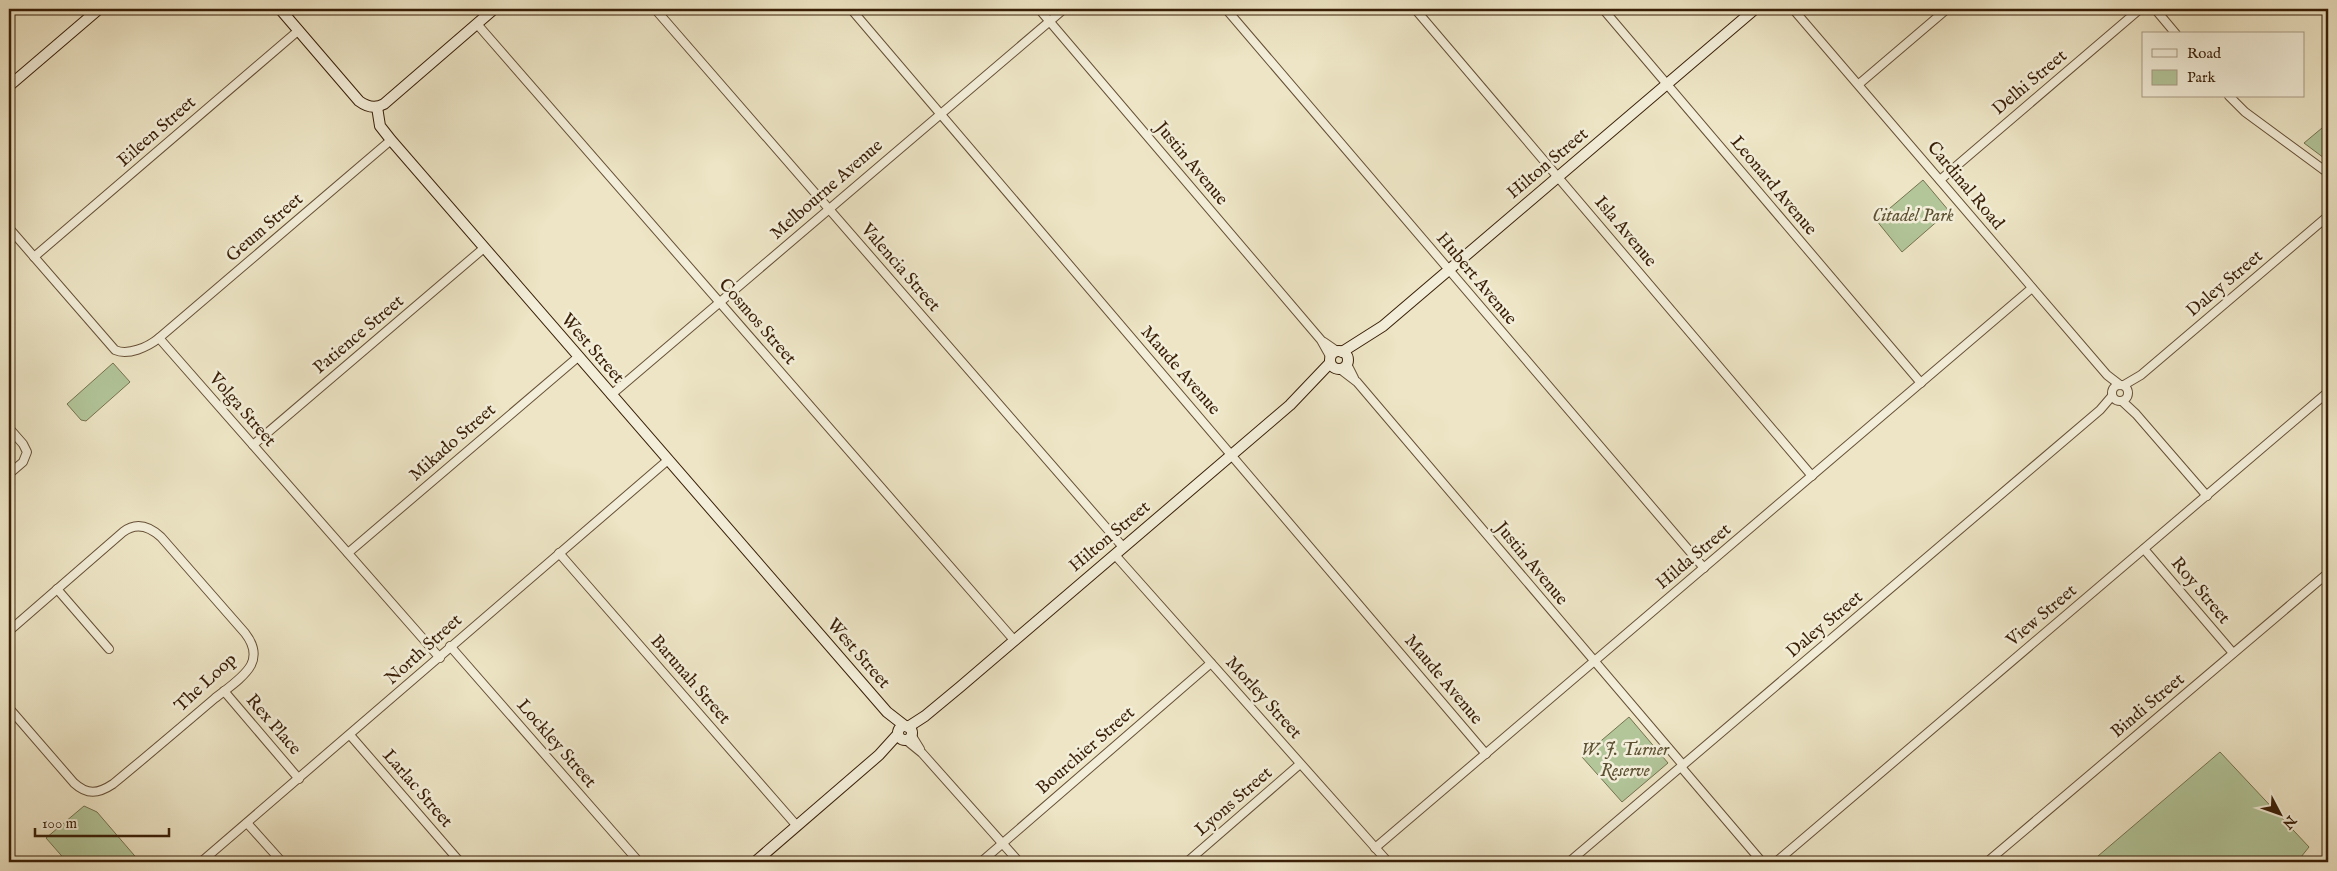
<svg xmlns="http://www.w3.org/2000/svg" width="2337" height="871" viewBox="0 0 2337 871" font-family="'IM FELL English',serif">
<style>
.green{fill:#b2c69a;stroke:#767250}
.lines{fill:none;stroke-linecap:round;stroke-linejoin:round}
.street-casing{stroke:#665036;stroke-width:10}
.secondary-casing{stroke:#391f07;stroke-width:12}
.street{stroke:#f3eed9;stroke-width:8}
.secondary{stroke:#f3eed9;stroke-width:10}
.labels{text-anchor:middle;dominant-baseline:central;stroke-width:5;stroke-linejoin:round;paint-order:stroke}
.street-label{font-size:18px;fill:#391f07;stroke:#f3eed9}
.park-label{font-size:18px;font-style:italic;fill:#5d5133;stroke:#f3eed9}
</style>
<rect width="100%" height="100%" fill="#ede5c5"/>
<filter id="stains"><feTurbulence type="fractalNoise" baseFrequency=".004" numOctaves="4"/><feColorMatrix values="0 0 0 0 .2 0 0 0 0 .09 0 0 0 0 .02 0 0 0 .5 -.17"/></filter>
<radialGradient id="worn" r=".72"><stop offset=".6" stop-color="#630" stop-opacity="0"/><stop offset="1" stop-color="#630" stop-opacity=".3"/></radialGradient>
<g class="green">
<path d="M2328,123V161L2304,143Z"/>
<path d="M1923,180L1949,211L1902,252L1876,220Z"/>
<path d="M113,363L130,382L86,421L81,420L67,404Z"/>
<path d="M1629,717L1668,763L1622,802L1582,757Z"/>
<path d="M2220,752L2309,847L2297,862H2091Z"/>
<path d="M84,806L97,812L140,862H67L46,838Z"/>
</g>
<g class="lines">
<g class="street-casing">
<g id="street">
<path d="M655,9L1123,547"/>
<path d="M851,9L1486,754"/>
<path d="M1039,9L1321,340L1330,356"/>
<path d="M1226,9L1704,568"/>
<path d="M1415,9L1812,476"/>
<path d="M1603,9L1921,383"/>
<path d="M1793,9L2107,375L2120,385"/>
<path d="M2155,9L2176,34"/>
<path d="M2328,9V10"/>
<path d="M477,24L1014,640"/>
<path d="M1859,84L1947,9"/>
<path d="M2229,96L2245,112L2328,173"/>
<path d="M1940,180L2140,9"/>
<path d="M9,228L115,350C128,356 148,347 159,338L440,658"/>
<path d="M34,257L299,30"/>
<path d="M159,338L391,140"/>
<path d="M1324,342L1337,351"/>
<path d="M1347,364L1354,378"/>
<path d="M1340,369L1357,382L1683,765"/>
<circle cx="2120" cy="393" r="8"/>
<path d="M2124,385L2141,375L2328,216"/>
<path d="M611,395L1064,9"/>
<path d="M2122,401L2136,414L2207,496"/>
<path d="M9,428L23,444L27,452L23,462L9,474"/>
<path d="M253,445L484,248"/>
<path d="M2144,549L2233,653"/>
<path d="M348,553L578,357"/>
<path d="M559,553L797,826"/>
<path d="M1115,555L1388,862"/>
<path d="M57,589L109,649"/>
<path d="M9,631L123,532C136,522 149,526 161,537L245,633C252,642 257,653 251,665C244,678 225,690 214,699C180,728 147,756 113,784C98,794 87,795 74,783L9,708"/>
<path d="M450,646L639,862"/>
<path d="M224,691L299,779"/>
<path d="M350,735L460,862"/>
<path d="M912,736L920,749"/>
<path d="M906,740L922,753L1019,862"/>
<path d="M1681,767L1762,862"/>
<path d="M247,823L282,862"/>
<path d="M1375,848L2032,288"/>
<path d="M201,862L668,460"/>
<path d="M981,862L1211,663"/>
<path d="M1187,862L1300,764"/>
<path d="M1569,862L2100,410L2112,396"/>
<path d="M1776,862L2328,392"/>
<path d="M1987,862L2328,573"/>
</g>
</g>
<g class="secondary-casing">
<g id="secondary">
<path d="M280,9L359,101C367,107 375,109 384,104L494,9"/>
<path d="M9,86L99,9"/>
<path d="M377,107L380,126L391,140L887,712L905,726"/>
<circle cx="1339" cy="360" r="9"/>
<path d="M1342,352L1383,326L1755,9"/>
<circle cx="905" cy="733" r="7"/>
<path d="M908,727L925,716L960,687L1290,405L1330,363"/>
<path d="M755,862L879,755L898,734"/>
</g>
</g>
<use href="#street" class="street"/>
<use href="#secondary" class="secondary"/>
</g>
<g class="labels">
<g class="street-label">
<text transform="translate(2030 83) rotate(-40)">Delhi Street</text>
<text transform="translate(157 132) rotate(-41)">Eileen Street</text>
<text transform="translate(1191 164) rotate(50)">Justin Avenue</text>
<text transform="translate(1548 164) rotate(-40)">Hilton Street</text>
<text transform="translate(1773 186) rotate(50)">Leonard Avenue</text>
<text transform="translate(1965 186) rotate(50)">Cardinal Road</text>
<text transform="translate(827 190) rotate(-41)">Melbourne Avenue</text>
<text transform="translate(265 228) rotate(-41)">Geum Street</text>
<text transform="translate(1625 232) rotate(50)">Isla Avenue</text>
<text transform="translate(900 268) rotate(49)">Valencia Street</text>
<text transform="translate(1476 279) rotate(50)">Hubert Avenue</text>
<text transform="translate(2225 284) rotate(-40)">Daley Street</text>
<text transform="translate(757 322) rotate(49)">Cosmos Street</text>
<text transform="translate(359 335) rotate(-40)">Patience Street</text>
<text transform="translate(592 349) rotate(49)">West Street</text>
<text transform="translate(1180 371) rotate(49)">Maude Avenue</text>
<text transform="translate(242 410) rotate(49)">Volga Street</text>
<text transform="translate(453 443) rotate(-41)">Mikado Street</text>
<text transform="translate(1110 537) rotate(-40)">Hilton Street</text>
<text transform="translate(1694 557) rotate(-40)">Hilda Street</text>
<text transform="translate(1531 564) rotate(50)">Justin Avenue</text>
<text transform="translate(2200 591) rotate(50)">Roy Street</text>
<text transform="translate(2042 616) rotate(-40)">View Street</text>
<text transform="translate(1825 625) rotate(-40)">Daley Street</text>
<text transform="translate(424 650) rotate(-42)">North Street</text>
<text transform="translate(858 654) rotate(49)">West Street</text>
<text transform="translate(690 680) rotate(49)">Barunah Street</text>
<text transform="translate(1443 680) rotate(50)">Maude Avenue</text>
<text transform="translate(206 683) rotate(-43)">The Loop</text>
<text transform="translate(1263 698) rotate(48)">Morley Street</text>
<text transform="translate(2148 706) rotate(-40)">Bindi Street</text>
<text transform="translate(273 725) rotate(49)">Rex Place</text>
<text transform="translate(556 744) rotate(49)">Lockley Street</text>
<text transform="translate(1086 751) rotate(-41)">Bourchier Street</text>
<text transform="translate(417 789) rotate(49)">Larlac Street</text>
<text transform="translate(1234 802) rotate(-41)">Lyons Street</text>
</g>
<g class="park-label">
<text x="1913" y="216">Citadel Park</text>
<text x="1625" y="750">W. J. Turner<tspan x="1625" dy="21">Reserve</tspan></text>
</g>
</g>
<rect width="2337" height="871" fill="none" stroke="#ede5c5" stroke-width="30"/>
<rect x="10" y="10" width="2317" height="851" fill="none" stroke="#391f07" stroke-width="2.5"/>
<rect x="15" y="15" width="2307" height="841" fill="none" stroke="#391f07"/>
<rect x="2142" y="32" width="162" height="65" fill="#f3eed9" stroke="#a99b85"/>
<rect x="2152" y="49" width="25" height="8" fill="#f3eed9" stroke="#a99b85"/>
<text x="2187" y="58" font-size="15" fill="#391f07">Road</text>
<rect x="2152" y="70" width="25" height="15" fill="#b2c69a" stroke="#a99b85"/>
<text x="2187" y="82" font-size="15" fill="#391f07">Park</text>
<g transform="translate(2280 814) rotate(131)" stroke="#f3eed9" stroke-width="4" paint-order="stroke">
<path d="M0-4L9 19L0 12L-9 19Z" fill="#391f07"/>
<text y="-8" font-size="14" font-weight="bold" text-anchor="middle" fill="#391f07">N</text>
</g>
<path d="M35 828v8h134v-8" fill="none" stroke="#391f07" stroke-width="2.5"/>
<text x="42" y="828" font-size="15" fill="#391f07" stroke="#f3eed9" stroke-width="4" paint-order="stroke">100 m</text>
<rect width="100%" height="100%" filter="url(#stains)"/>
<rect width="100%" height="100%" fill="url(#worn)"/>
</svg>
